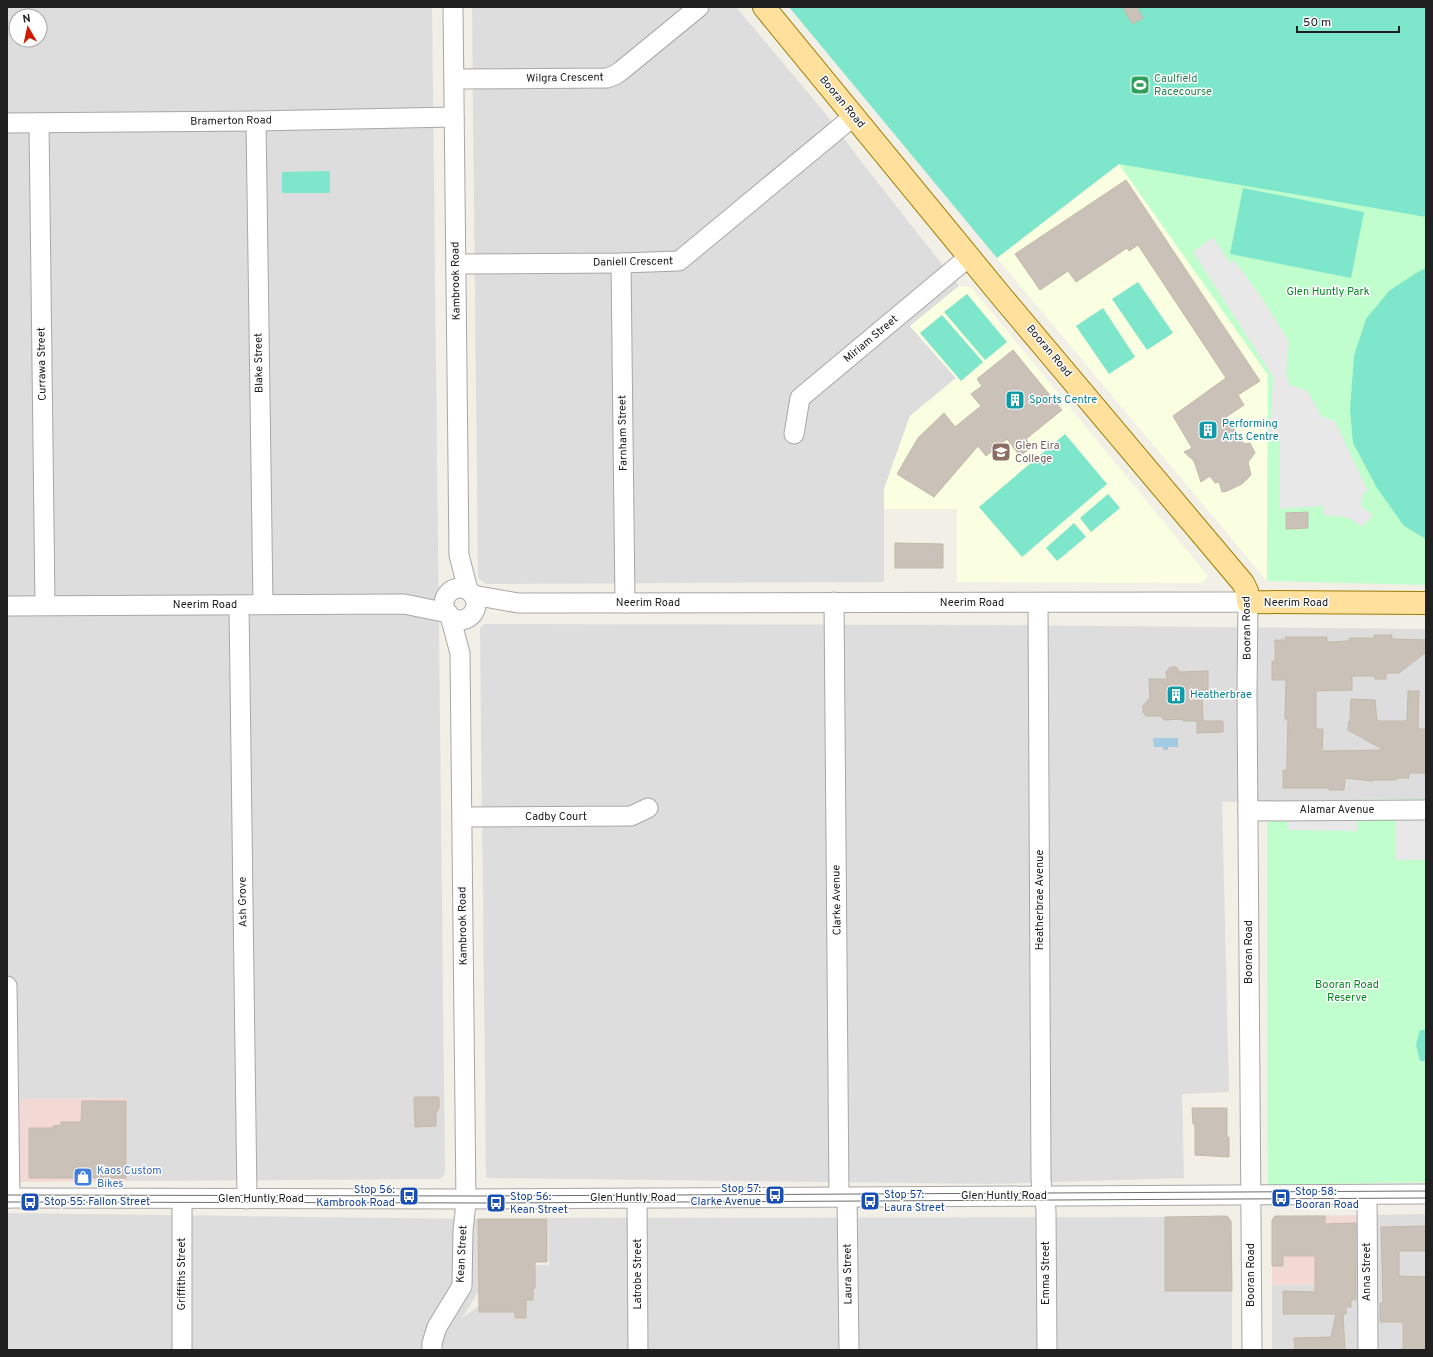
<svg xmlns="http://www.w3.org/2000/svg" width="1433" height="1357" viewBox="0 0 1433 1357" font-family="Overpass,sans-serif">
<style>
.residential{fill:#dedddd;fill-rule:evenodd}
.commercial{fill:#f3d9d4}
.education{fill:#fbffe1}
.park{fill:#c0fecd}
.pitch{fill:#7ee6cb}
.parking{fill:#e8e8e8}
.water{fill:#a3cbe2}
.building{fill:#cac2b8;stroke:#c4b8a7}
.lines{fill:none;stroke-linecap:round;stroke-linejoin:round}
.minor-casing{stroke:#a7a7a7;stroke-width:21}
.major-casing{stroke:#9c7d00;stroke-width:24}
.minor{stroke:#fff;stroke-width:19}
.major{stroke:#ffe19d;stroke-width:22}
.tram{stroke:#6e6e6e;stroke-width:1}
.labels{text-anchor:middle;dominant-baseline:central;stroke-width:3;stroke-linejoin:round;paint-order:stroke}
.street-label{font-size:11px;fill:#202020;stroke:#fff}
.leisure-label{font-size:11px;fill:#27864d;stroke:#fff;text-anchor:start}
.park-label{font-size:11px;fill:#038920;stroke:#fff}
.culture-label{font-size:11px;fill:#0d838f;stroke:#fff;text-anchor:start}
.education-label{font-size:11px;fill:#785e54;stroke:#fff;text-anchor:start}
.shop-label{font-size:11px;fill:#366cbe;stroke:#fff;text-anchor:start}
.transit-label{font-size:11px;fill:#164399;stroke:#fff;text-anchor:start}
</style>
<rect width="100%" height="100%" fill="#f1efe6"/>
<g class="residential">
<path d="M7,7H432L445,1174L440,1179L126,1181L127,1098L7,1099ZM16,16H40V40H16Z"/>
<path d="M472,7H736L825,113L864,165L959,286L910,326L956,378L910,416L884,489V582L486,584L478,578Z"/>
<path d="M484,624L999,625L1426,629V799L1222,802L1229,1092L1182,1094L1184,1178L991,1184L486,1178L480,628Z"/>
<path d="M7,1213L478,1219V1292L462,1318L536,1265H549L548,1218L1165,1217L1166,1291H1232V1350H7Z"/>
<path d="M1426,1214V1350H1272V1285L1377,1284V1215Z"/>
</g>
<g class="commercial">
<path d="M127,1098L126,1181L7,1182V1099Z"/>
<path d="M1377,1215V1284L1272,1285V1220L1275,1216Z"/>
</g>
<g class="education">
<path d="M1119,164L1268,375L1267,581L997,258Z"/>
<path d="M959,286L971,287L1208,576L1202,583L957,582V509H884V489L910,416L956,378L910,326Z"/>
</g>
<g class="park">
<path d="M1137,152L1426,211V585L1267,581L1268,375L1119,164Z"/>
<path d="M1426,799V1182L1268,1185L1267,801Z"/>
</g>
<g class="pitch">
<path d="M789,7H1426V217L1119,164L997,258Z"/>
<path d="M330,171V193H282V172Z"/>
<path d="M1243,188L1364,212L1351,278L1230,254Z"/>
<path d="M1426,268V539L1404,526L1377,488L1353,443L1350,410L1354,356L1366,319L1389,291L1416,273Z"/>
<path d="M1138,282L1173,333L1147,350L1112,299Z"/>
<path d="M967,294L1007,342L985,360L944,312Z"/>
<path d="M1103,308L1135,357L1109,374L1076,326Z"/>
<path d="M942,315L983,362L961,381L920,333Z"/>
<path d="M1065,434L1107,484L1022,557L979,507Z"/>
<path d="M1108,494L1120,508L1091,532L1080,518Z"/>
<path d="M1074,523L1086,537L1057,561L1046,548Z"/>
<path d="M1420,1030H1426V1061H1420L1416,1045Z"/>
</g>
<g class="parking">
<path d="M1213,237L1230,263L1235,261L1262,298L1289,341L1286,374L1290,385L1308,391L1321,416L1335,421L1368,491L1363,494L1361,506L1373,515L1362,527L1352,520L1344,517L1323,515V506L1279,509L1280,439L1269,440L1273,377L1193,252Z"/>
<path d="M1287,816L1357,817V831L1287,830Z"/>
<rect x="1396" y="817" width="30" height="43"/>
</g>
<path class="water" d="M1153,738H1178V747H1168V750H1163V747H1154Z"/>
<g class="building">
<path d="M1123,7H1137L1143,18L1132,24Z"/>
<path d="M1126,180L1260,381L1238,395L1244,405L1226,417L1244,444L1250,443L1255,453L1248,462L1251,475L1242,484L1227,491L1222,492L1219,482L1215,483L1210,476L1201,482L1194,461L1184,452L1192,448L1173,416L1226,378L1138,245L1129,251L1127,248L1076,282L1068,271L1040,290L1015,254Z"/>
<path d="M1013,350L1062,410L1026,439L1032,447L1020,456L1007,439L986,456L978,446L934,497L897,474L918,438L944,413L955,427L981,406L971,394L982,386L977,379Z"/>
<path d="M1308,512V528L1286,529V513Z"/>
<path d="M895,543L943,544V568H895Z"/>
<path d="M1374,635H1392V639L1426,640V652L1399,673H1386V679H1375V676H1352V690L1316,691V729H1323L1322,751L1384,750L1348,730L1349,721H1350L1351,699L1375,700L1377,721H1407L1408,691H1419L1418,729H1426V773H1409V778H1397L1396,780H1373V781L1345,778L1344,790H1329V788H1283V770H1287V761L1288,719H1285L1286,680H1272V662L1275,661V640H1286L1285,637H1327V642L1350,641L1349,638H1375Z"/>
<path d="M1170,667H1176L1180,672L1208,671V690H1202L1203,721H1223V732L1197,733V721H1183V719L1164,720L1161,716H1146L1143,712V706L1150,698L1149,679H1167L1166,672Z"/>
<path d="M414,1097H439V1108L436,1113V1126L415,1127Z"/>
<path d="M82,1101H126V1178H29V1128H53V1126L61,1125V1122H81Z"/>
<path d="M1192,1108H1227V1137H1229V1157L1195,1155V1124H1193Z"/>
<path d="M1227,1216L1231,1221L1232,1291H1165V1217Z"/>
<path d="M1275,1216H1325V1224L1356,1223V1300H1351V1307H1346V1314H1343L1345,1350H1295L1294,1338L1331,1337L1336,1314H1283V1291L1315,1292V1256H1283V1266H1272V1220Z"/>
<path d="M478,1219H547V1262H535V1288H533V1300H526V1318H515V1312H479Z"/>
<path d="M1426,1226V1251H1399V1276L1426,1277V1350H1403V1322H1380V1303H1383L1381,1227Z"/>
</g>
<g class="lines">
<g class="minor-casing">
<g id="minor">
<path d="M453,7L459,555L468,590"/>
<path d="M454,79L607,78L615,75L622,70L699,7"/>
<path d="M256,121L263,604"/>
<path d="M7,123L256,121L454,117"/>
<path d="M39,123L45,605"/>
<path d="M621,263L625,603"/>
<path d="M456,264L621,263L679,261L854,116"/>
<path d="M794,434L800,398L970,256"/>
<circle cx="460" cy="604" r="16"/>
<path d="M473,595L518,603L1248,602L1247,695L1252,1350"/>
<path d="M834,602L839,1197"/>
<path d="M1038,603L1041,1178L1042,1193L1045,1199L1046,1211L1047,1350"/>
<path d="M239,605L247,1199"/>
<path d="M7,606L404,604L448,613"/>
<path d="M1248,811L1426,810"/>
<path d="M462,817L631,816L648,808"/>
<path d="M7,986L10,1198"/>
<path d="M1367,1195L1368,1350"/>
<path d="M847,1197L849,1350"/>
<path d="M7,1198L466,1199L1426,1194"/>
<path d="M637,1198L638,1350"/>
<path d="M182,1199V1350"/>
<path d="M432,1350V1343L437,1327L462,1286L463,1231L466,1203L460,653L450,616"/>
</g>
</g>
<g class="major-casing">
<path id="major" d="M764,7L1002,297L1243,583L1247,591L1248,602L1426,603"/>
</g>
<use href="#minor" class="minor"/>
<use href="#major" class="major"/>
<g class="tram">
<path d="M7,1195L483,1196L1426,1191"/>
<path d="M7,1202L496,1203L1426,1198"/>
</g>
</g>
<defs>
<g id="stadium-square" transform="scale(1)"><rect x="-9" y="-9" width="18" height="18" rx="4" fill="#2e9e5b" stroke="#fff"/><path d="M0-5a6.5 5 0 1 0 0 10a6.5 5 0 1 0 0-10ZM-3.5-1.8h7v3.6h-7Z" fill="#fff"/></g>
<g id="building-square" transform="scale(1)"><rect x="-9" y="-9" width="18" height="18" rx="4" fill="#0f9aa8" stroke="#fff"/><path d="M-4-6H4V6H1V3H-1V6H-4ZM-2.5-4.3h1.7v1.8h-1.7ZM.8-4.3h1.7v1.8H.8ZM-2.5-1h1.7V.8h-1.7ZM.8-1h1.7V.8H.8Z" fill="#fff"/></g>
<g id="school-square" transform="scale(1)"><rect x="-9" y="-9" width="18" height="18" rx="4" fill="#8d6e63" stroke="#fff"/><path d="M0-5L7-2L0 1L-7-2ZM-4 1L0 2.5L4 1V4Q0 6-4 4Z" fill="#fff"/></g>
<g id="shop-square" transform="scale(1)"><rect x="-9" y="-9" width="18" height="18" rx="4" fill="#3f7fe0" stroke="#fff"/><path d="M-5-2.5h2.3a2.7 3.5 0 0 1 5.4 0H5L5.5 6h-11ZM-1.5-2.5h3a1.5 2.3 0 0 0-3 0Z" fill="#fff"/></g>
<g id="bus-square" transform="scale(1)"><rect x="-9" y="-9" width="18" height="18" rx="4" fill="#1a4fb4" stroke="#fff"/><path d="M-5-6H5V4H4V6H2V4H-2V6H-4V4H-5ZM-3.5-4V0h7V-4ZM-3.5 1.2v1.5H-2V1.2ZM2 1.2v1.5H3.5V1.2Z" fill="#fff"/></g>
</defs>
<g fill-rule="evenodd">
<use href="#stadium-square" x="1140" y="85"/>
<use href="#building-square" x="1015" y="400"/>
<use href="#building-square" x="1208" y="430"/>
<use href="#school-square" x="1001" y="452"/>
<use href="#building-square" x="1176" y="695"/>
<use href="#shop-square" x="83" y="1177"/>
<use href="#bus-square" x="775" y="1195"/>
<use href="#bus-square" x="409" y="1196"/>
<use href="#bus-square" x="1281" y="1198"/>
<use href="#bus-square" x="870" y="1201"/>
<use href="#bus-square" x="30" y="1202"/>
<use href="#bus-square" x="496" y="1203"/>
</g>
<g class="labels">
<g class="street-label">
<text transform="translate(565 78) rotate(-1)">Wilgra Crescent</text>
<text transform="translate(842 102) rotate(50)">Booran Road</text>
<text transform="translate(231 121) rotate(-1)">Bramerton Road</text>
<text transform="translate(633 262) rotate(-1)">Daniell Crescent</text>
<text transform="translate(456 281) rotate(-91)">Kambrook Road</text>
<text transform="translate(871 339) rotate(-40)">Miriam Street</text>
<text transform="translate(1049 351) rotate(50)">Booran Road</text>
<text transform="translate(259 363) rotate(-91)">Blake Street</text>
<text transform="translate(42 364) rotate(-91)">Currawa Street</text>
<text transform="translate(623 433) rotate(-91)">Farnham Street</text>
<text x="648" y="603">Neerim Road</text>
<text x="972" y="603">Neerim Road</text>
<text x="1296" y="603">Neerim Road</text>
<text x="205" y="605">Neerim Road</text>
<text transform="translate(1247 628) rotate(-91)">Booran Road</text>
<text x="1337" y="810">Alamar Avenue</text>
<text x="556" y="817">Cadby Court</text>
<text transform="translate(837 900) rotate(-91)">Clarke Avenue</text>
<text transform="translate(1040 900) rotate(-90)">Heatherbrae Avenue</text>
<text transform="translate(243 902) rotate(-91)">Ash Grove</text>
<text transform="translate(463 926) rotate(-91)">Kambrook Road</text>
<text transform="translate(1249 952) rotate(-90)">Booran Road</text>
<text x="1004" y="1196">Glen Huntly Road</text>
<text x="633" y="1198">Glen Huntly Road</text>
<text x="261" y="1199">Glen Huntly Road</text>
<text transform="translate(462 1254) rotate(-87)">Kean Street</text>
<text transform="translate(1367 1272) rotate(-90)">Anna Street</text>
<text transform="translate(1046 1273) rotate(-90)">Emma Street</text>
<text transform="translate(182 1274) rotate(-90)">Griffiths Street</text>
<text transform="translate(638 1274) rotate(-90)">Latrobe Street</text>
<text transform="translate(848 1274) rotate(-91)">Laura Street</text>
<text transform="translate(1251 1275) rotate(-90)">Booran Road</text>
</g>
<g class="leisure-label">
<text x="1154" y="79">Caulfield<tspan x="1154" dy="13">Racecourse</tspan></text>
</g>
<g class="park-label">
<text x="1328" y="292">Glen Huntly Park</text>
<text x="1347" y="985">Booran Road<tspan x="1347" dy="13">Reserve</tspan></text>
</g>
<g class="culture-label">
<text x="1029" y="400">Sports Centre</text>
<text x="1222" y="424">Performing<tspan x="1222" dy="13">Arts Centre</tspan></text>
<text x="1190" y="695">Heatherbrae</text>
</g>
<g class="education-label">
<text x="1015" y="446">Glen Eira<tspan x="1015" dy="13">College</tspan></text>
</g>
<g class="shop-label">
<text x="97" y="1171">Kaos Custom<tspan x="97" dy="13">Bikes</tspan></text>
</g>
<g class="transit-label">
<text x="761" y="1189" text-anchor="end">Stop 57:<tspan x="761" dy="13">Clarke Avenue</tspan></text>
<text x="395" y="1190" text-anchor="end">Stop 56:<tspan x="395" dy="13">Kambrook Road</tspan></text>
<text x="1295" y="1192">Stop 58:<tspan x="1295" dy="13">Booran Road</tspan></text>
<text x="884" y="1195">Stop 57:<tspan x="884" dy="13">Laura Street</tspan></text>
<text x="510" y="1197">Stop 56:<tspan x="510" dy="13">Kean Street</tspan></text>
<text x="44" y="1202">Stop 55: Fallon Street</text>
</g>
</g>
<rect width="1433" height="1357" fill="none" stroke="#202020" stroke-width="16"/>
<g transform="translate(28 28) rotate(351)"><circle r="19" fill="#ffffff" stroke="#a6a6a6"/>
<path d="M0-3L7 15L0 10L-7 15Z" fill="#d01b00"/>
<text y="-6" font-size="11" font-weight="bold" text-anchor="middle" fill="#202020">N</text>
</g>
<path d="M1297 26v6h102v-6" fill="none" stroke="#202020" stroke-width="2"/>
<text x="1303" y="26" font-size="12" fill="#202020" stroke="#ffffff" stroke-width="3" paint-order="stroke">50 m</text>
</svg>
